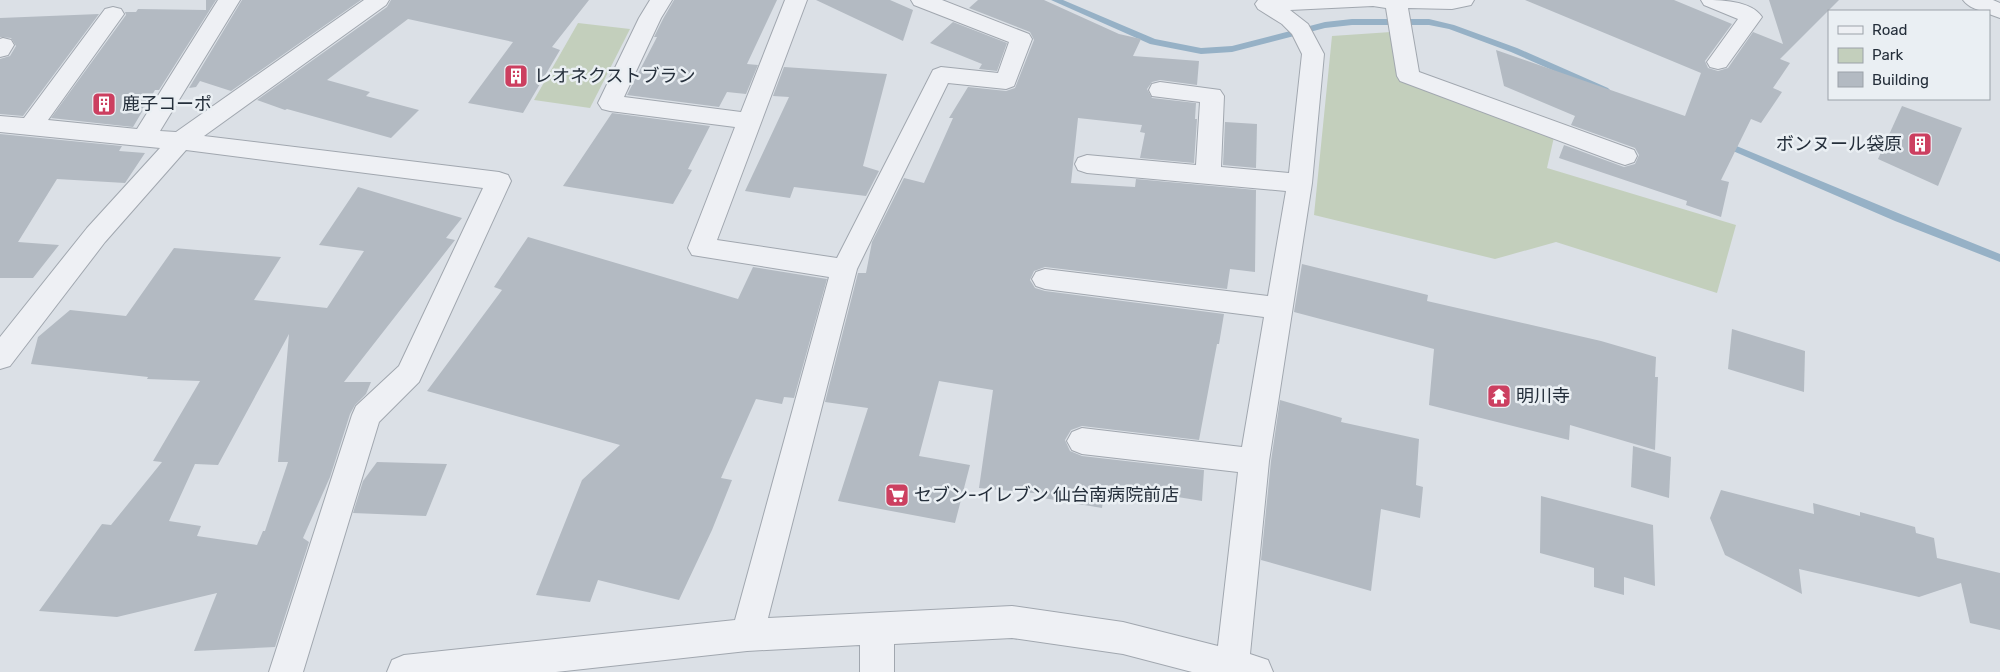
<svg xmlns="http://www.w3.org/2000/svg" width="2000" height="672" viewBox="0 0 2000 672" font-family="Rubik,'Noto Sans JP',sans-serif">
<style>
.green{fill:#c3cfbc}
.lines{fill:none;stroke-linecap:round;stroke-linejoin:round}
.stream{fill:#96b1c6;fill-rule:evenodd}
.building{fill:#b3bac2;fill-rule:evenodd}
.minor-casing{stroke:#a1a7af;stroke-width:2}
.minor{fill:#eef0f4;fill-rule:evenodd}
.labels{text-anchor:middle;dominant-baseline:central;stroke-width:5;stroke-linejoin:round;paint-order:stroke}
.poi-label{font-size:18px;fill:#252f3b;stroke:#eaeff3;text-anchor:start}
</style>
<rect width="100%" height="100%" fill="#dbe0e6"/>
<g class="green">
<path d="M578,23L630,29L590,108L534,100Z"/>
<path d="M1391,32L1403,82L1554,137L1547,168L1736,225L1717,293L1556,242L1495,259L1314,215L1332,36Z"/>
</g>
<g class="lines">
<g class="stream">
<path d="M1051,0H1063L1155,39L1201,48L1232,46L1325,22L1352,19H1429L1454,25L1517,48L1608,88L1610,90L1608,92H1602L1511,52L1449,29L1429,25H1352L1325,28L1232,52L1201,54L1150,44Z"/>
<path d="M1722,140L1903,215L2000,254V262L1895,221L1719,145L1717,143Z"/>
</g>
</g>
<g class="building">
<path d="M206,0H216L159,90H155L133,127L51,118L126,15L125,12H136L138,9L206,10Z"/>
<path d="M242,0H361L231,91L200,81L196,87L189,88Z"/>
<path d="M391,0H589L552,47L560,50L523,113L468,103L513,42L408,19L327,80L370,92L366,96L419,110L391,138L287,109L285,110L257,100L387,7Z"/>
<path d="M674,0H777L747,64L758,65L746,94L727,92L719,107L627,95L657,37H654L663,19Z"/>
<path d="M816,0H890L913,10L903,41Z"/>
<path d="M978,0H1044L1119,34L1141,39L1133,56L1199,61L1197,85L1160,80L1152,82L1147,89L1152,98L1196,103L1195,119H1197L1194,163L1140,158L1145,133L1140,132L1142,125L1078,118L1071,183L1135,187L1136,179L1256,190L1255,272L1230,269L1227,289L1045,267L1034,271L1030,280L1035,288L1045,291L1224,314L1219,344H1217L1199,440L1082,426L1071,430L1065,440L1070,451L1082,456L1204,470L1202,501L1105,485L1102,508L1043,498L1044,494L979,488L993,390L939,381L919,456L970,465L955,523L838,501L868,408L825,402L858,273H866L872,242L904,178L924,183L953,118H949L968,87L1006,91L1015,88L1034,40L1030,32L969,8Z"/>
<path d="M1525,0H1674L1732,24L1705,61L1708,68L1718,71L1728,68L1753,32L1783,44L1769,0H1839L1780,59L1790,63L1773,88L1782,92L1761,123L1751,119L1721,180L1729,182L1721,217L1686,205L1687,201L1559,158L1564,145L1624,167L1635,164L1639,155L1635,148L1571,125L1575,116L1504,86L1496,50L1685,116L1701,73Z"/>
<path d="M99,14L23,116L0,114V59L10,56L16,46L11,38L0,37V18Z"/>
<path d="M953,22L1007,43L997,71L979,69L982,64L930,43Z"/>
<path d="M784,67L887,74L863,166L879,171L866,196L794,187L790,198L745,191L789,97L773,96Z"/>
<path d="M1902,106L1962,128L1938,186L1878,159Z"/>
<path d="M612,113L710,126L688,169L692,170L673,204L563,186Z"/>
<path d="M1225,122L1257,124L1256,168L1223,165Z"/>
<path d="M0,134L122,146L119,151L145,153L125,183L57,179L18,242L59,245L33,278H0Z"/>
<path d="M358,187L462,218L446,238L455,240L344,382H371L366,394L355,405L350,414L330,477L303,538L309,542L275,647L194,651L217,593L117,617L39,611L102,524L111,525L162,462L153,461L200,381L147,379L148,377L31,364L38,337L70,310L126,316L174,248L281,257L254,300L327,308L364,251L319,245ZM289,334L278,462H288L265,531H263L257,545L197,536L201,526L169,521L195,464L218,465Z"/>
<path d="M528,237L738,299L753,267L827,279L794,398L784,397L782,404L756,399L721,478L732,480L712,530L679,600L598,580L590,602L536,595L582,480L620,445L427,391L502,290L494,287Z"/>
<path d="M1302,264L1428,295L1427,301L1601,341L1656,357L1655,377H1658L1655,450L1570,425L1569,440L1429,405L1434,349L1294,312Z"/>
<path d="M1732,329L1805,351L1804,392L1728,369Z"/>
<path d="M1280,400L1342,418L1341,422L1419,439L1416,485L1423,487L1420,518L1381,509L1371,591L1261,560L1271,461Z"/>
<path d="M1633,446L1671,457L1669,498L1631,487Z"/>
<path d="M377,462L447,464L426,516L353,513L363,481Z"/>
<path d="M1721,490L1814,514L1813,503L1860,516V512L1915,527L1916,533L1934,538L1937,558L2000,573V630L1970,623L1961,583L1919,597L1799,569L1802,594L1725,555L1710,518Z"/>
<path d="M1541,496L1653,525L1655,586L1624,577V595L1594,587V568L1540,553Z"/>
</g>
<g class="lines">
<g class="minor-casing">
<g id="minor">
<path d="M218,0H240L160,131L176,132L364,0H389L386,5L204,136L499,172L508,175L511,181L419,382L379,422L303,672H269L352,415L356,406L399,366L483,188L186,150L105,242L10,366L0,369V337L87,228L160,148L0,132V116L24,118L105,9L113,7L121,9L124,14L48,120L137,129Z"/>
<path d="M650,0H672L661,18L624,97L741,112L785,0H807L717,240L837,258L933,70L941,67L998,73L1009,42L914,5L911,0H942L1029,34L1032,39L1014,86L1006,89L948,83L857,269L768,618L1012,606L1123,622L1218,646L1238,472L1082,454L1072,450L1067,441L1072,432L1082,428L1242,447L1264,317L1045,289L1036,286L1032,279L1036,272L1045,269L1268,296L1286,191L1087,173L1078,170L1075,164L1078,158L1087,155L1196,165L1200,102L1152,96L1149,90L1152,84L1160,82L1220,90L1224,96L1221,167L1289,173L1302,54L1292,34L1282,24L1258,9L1255,4L1258,0H1474L1471,5L1452,9L1408,8L1419,72L1634,150L1637,156L1634,162L1625,165L1616,162L1400,81L1397,76L1386,8L1373,6L1290,10L1308,24L1324,54L1312,183L1269,461L1250,654L1268,660L1273,672H1192L1123,654L1012,638L894,644V672H860V645L747,651L556,672H387L392,660L404,655L735,620L829,277L692,255L688,248L735,127L610,111L602,109L598,103L639,18Z"/>
<path d="M1701,0C1720,0 1751,0 1762,17L1726,67L1718,69L1710,67L1707,62L1738,19L1704,5Z"/>
<path d="M1963,0H1993L2000,3V18L1989,14V11C1979,11 1969,8 1963,0Z"/>
<path d="M3,38L11,40L14,45L8,55L0,57V39Z"/>
</g>
</g>
<use href="#minor" class="minor"/>
</g>
<defs>
<g id="building-square" transform="scale(1.25)"><rect x="-9" y="-9" width="18" height="18" rx="4" fill="#cc3f60" stroke="#eaeff3"/><path d="M-4-6H4V6H1V3H-1V6H-4ZM-2.5-4.3h1.7v1.8h-1.7ZM.8-4.3h1.7v1.8H.8ZM-2.5-1h1.7V.8h-1.7ZM.8-1h1.7V.8H.8Z" fill="#fff"/></g>
<g id="temple-square" transform="scale(1.25)"><rect x="-9" y="-9" width="18" height="18" rx="4" fill="#cc3f60" stroke="#eaeff3"/><path d="M0-6L5-2H3V0L6.5 2.5H4V6H1.5V3h-3V6H-4V2.5H-6.5L-3 0V-2H-5Z" fill="#fff"/></g>
<g id="supermarket-square" transform="scale(1.25)"><rect x="-9" y="-9" width="18" height="18" rx="4" fill="#cc3f60" stroke="#eaeff3"/><path d="M-6-5.5h2.5l.6 2H6L4.5 2H-2.5L-4.4-4H-6ZM-1.5 3.2a1.3 1.3 0 1 0 .1 0ZM3 3.2a1.3 1.3 0 1 0 .1 0Z" fill="#fff"/></g>
</defs>
<g fill-rule="evenodd">
<use href="#building-square" x="516" y="76"/>
<use href="#building-square" x="104" y="104"/>
<use href="#building-square" x="1920" y="144"/>
<use href="#temple-square" x="1499" y="396"/>
<use href="#supermarket-square" x="897" y="495"/>
</g>
<g class="labels">
<g class="poi-label">
<text x="534" y="76">レオネクストブラン</text>
<text x="122" y="104">鹿子コーポ</text>
<text x="1902" y="144" text-anchor="end">ボンヌール袋原</text>
<text x="1516" y="396">明川寺</text>
<text x="914" y="495">セブン-イレブン 仙台南病院前店</text>
</g>
</g>
<rect x="1828" y="10" width="162" height="90" fill="#eaeff3" stroke="#9ba2a9"/>
<rect x="1838" y="26" width="25" height="8" fill="#eef0f4" stroke="#9ba2a9"/>
<text x="1872" y="35" font-size="15" fill="#252f3b">Road</text>
<rect x="1838" y="48" width="25" height="15" fill="#c3cfbc" stroke="#9ba2a9"/>
<text x="1872" y="60" font-size="15" fill="#252f3b">Park</text>
<rect x="1838" y="72" width="25" height="15" fill="#b3bac2" stroke="#9ba2a9"/>
<text x="1872" y="85" font-size="15" fill="#252f3b">Building</text>
</svg>
